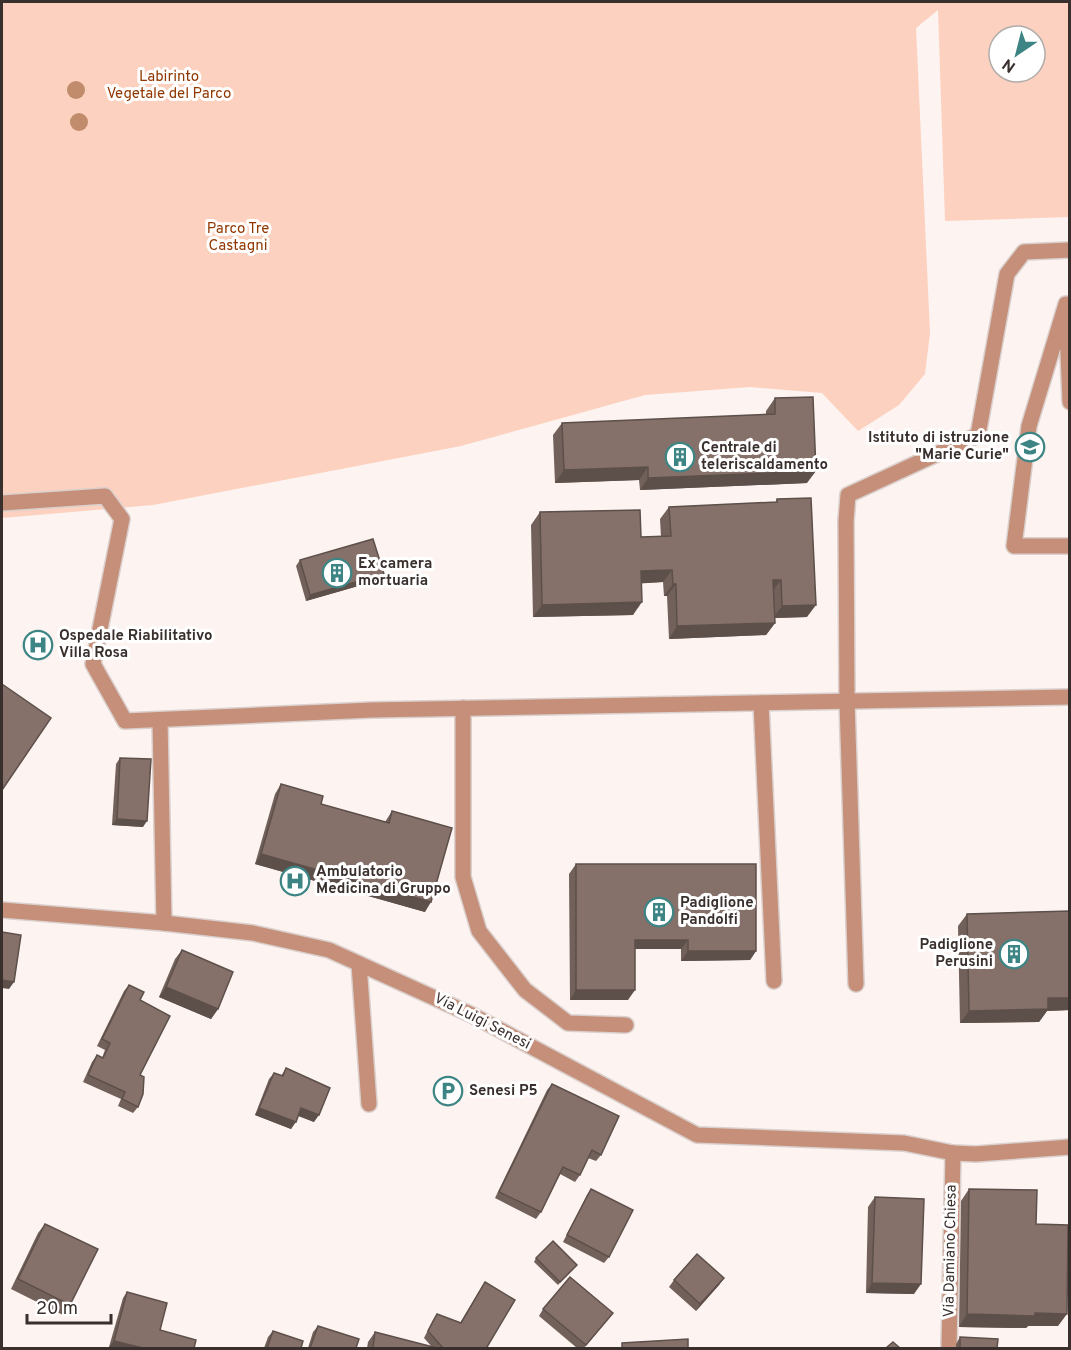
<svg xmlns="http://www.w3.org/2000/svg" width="1071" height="1350" viewBox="0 0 1071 1350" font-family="Overpass,sans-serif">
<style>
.green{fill:#fcd1bf;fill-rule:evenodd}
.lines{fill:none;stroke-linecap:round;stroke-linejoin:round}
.minor-casing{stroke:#dad0cd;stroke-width:18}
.minor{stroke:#c58f79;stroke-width:15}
.tree{fill:#c18c6c}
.wall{fill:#72615a}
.shaded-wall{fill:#5d4f4a}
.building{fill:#857169;stroke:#5d4f4a;stroke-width:1.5}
.labels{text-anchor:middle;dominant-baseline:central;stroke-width:6;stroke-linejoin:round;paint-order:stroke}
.park-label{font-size:15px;fill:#903700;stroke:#fff}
.poi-label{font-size:15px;font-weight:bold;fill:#39302d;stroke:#fff;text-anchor:start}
.street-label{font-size:15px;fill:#39302d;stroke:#fff}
</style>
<rect width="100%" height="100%" fill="#fdf3f0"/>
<path class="green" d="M2,2H1069V217L945,221L938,10L916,28L930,333L925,374L899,405L858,431L822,393L750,387L645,395L461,446L153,505L2,518ZM999,36H1035V72H999Z"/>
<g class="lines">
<g class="minor-casing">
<g id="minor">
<path d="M1070,402L1066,304L1029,426L1014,546H1070"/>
<path d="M2,503L105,496L122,519L93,664L125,721L372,710L1070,697"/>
<path d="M761,703L774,981"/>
<path d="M463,708V877L479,931L525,990L568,1023L626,1025"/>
<path d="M160,720L164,923"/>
<path d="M2,910L164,923L253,933L329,950L472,1015L697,1135L904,1143L953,1153L976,1154L1070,1147"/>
<path d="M359,964L369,1104"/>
<path d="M856,984L847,701L846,521L848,495L978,435L1007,274L1024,252L1070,250"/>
<path d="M949,1348L953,1153"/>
</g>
</g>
<use href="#minor" class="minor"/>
</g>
<g class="tree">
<circle cx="76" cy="90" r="9"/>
<circle cx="79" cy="122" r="9"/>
</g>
<g class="wall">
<path d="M775,398L807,483L640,490L639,480L555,483L553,435L562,423L766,415V411Z"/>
<path d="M777,499L807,617L774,618L775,623L766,635L669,639L667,596H664L663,582L642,583L633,615L533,617L531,525L540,512L641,537H661L660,519L669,507L775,503Z"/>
<path d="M300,560L384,574L379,580L306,601L296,566Z"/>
<path d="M120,758L143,827L112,825L116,764Z"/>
<path d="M281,784L321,804L385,822L392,811L425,912L255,864L275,794Z"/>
<path d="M576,864L756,951L750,960L681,961V949H635L628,1000H570L569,874Z"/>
<path d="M1070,911V1010L1047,1011L1039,1022L960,1023L958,926L967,914Z"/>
<path d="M182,950L218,1009L211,1019L159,997L175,959Z"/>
<path d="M129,985L140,1000V1075L138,1107L133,1113L118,1106L121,1099L83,1082L92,1062L97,1055L102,1058L105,1050L97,1046L124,991Z"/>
<path d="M286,1068L314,1122L298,1116L291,1129L255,1115L269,1079L274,1073L281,1076Z"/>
<path d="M552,1084L601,1155L596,1161L588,1158L580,1175L575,1182L560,1174L541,1212L536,1219L495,1198L547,1090Z"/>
<path d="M591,1189L609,1257L604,1263L563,1242L587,1195Z"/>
<path d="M969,1189L1036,1224L1058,1326H1028L1026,1328L959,1327L961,1201Z"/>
<path d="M875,1197L914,1294L866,1293L868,1207Z"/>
<path d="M45,1224L70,1305L63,1315L11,1289L38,1233Z"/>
<path d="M536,1258L577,1265L558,1285L534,1262Z"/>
<path d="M724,1278L719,1285L696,1311L669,1287L674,1280Z"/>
<path d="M485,1282L486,1348H367L368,1342L375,1332L432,1347L424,1338L433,1320L437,1314L460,1323Z"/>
<path d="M127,1292L160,1330L109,1347L123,1298Z"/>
<path d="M543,1309L613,1313L584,1348H577L539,1316Z"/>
<path d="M318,1326L356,1348H308L313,1332Z"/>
<path d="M273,1331L301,1348H264L268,1337Z"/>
<path d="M960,1337L997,1348H956V1344Z"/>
</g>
<g class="shaded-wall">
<path d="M648,467L639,480L555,483L564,470Z"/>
<path d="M816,471L807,483L640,490L648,478Z"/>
<path d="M672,570L663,582L633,584L641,571Z"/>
<path d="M384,574L379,580L306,601L310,595Z"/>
<path d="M773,580H781L772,592Z"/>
<path d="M673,584H676L667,596H664Z"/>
<path d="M642,602L633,615L533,617L542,605Z"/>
<path d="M816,605L807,617L773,618L782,606Z"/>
<path d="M775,623L766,635L669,639L677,626Z"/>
<path d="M117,819L147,821L143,827L112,825Z"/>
<path d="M261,854L431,902L425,912L255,864Z"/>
<path d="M635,940H688L681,949H628Z"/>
<path d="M688,951H756L750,960L681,961Z"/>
<path d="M2,980L14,982L9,989L2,988Z"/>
<path d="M166,987L218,1009L211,1019L159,997Z"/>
<path d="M576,990H635L628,1000H570Z"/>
<path d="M1048,998H1070V1010L1047,1011L1039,1022L960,1023L969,1011Z"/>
<path d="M259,1108L296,1122L291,1129L255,1115Z"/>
<path d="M301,1108L319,1115L314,1122L297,1115Z"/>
<path d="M724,1278L719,1285L696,1311L700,1304Z"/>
<path d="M872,1283L921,1284L914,1294L866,1293Z"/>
<path d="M1035,1313L1067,1314L1058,1326H1028L1026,1328L959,1327L967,1314Z"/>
<path d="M114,1341L143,1348H114L109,1347Z"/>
</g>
<g class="building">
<path d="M813,397L816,471L648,478V467L564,470L562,423L775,414V398Z"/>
<path d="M811,498L816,605L782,606L781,580H773L775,623L677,626L676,584H673L672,570L641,571L642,602L542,605L540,512L640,510L641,537L671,536L669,507L777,502V499Z"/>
<path d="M373,539L384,574L310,595L300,560Z"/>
<path d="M2,684L51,718L2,790Z"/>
<path d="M120,758L151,759L147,821L117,819Z"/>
<path d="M281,784L323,796L321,804L389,823L392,811L452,828L431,902L261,854Z"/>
<path d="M576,864H756V951H688V940H635V990H576Z"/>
<path d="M1070,911V998H1048V1009L969,1011L967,914Z"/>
<path d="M2,932L21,935L14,982L2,980Z"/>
<path d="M182,950L233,972L218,1009L166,987Z"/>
<path d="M129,985L144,992L140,1000L170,1016L140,1075L144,1077L143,1094L138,1107L122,1099L125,1092L88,1075L97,1055L103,1058L110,1043L102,1039Z"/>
<path d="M286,1068L330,1088L319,1115L301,1108L296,1122L259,1108L274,1073L283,1076Z"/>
<path d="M552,1084L619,1116L601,1155L592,1150L580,1175L563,1167L541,1212L499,1192Z"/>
<path d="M591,1189L633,1210L609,1257L567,1235Z"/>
<path d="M969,1189L1037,1190L1036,1224L1068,1225L1067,1314L1035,1313V1316L967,1314Z"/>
<path d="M875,1197L924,1199L921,1284L872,1283Z"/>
<path d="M45,1224L98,1249L70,1305L18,1279Z"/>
<path d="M553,1241L577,1265L560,1282L536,1258Z"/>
<path d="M697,1254L724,1278L700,1304L674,1280Z"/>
<path d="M570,1277L613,1313L586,1345L543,1309Z"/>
<path d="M485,1282L515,1300L487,1347L486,1348H443L428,1331L437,1314L461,1323Z"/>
<path d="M127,1292L167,1303L160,1330L196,1340L194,1348H143L114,1341Z"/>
<path d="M318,1326L359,1339L356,1348H310Z"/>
<path d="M273,1331L303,1341L301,1348H267Z"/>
<path d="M375,1332L437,1348H373Z"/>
<path d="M960,1337L998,1339L997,1348H960Z"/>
<path d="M688,1339V1348H622V1343Z"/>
<path d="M893,1342L900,1348H886Z"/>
</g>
<defs>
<g id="school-ring" transform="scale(1.5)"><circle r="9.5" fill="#fff" stroke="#3d8584" stroke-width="1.5"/><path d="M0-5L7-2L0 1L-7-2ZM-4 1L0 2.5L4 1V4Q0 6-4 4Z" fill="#3d8584"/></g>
<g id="building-ring" transform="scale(1.5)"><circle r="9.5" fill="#fff" stroke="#3d8584" stroke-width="1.5"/><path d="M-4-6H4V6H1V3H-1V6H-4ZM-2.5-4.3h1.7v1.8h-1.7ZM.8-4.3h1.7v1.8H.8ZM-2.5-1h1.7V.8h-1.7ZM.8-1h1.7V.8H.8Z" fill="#3d8584"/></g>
<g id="hospital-ring" transform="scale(1.5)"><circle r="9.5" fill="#fff" stroke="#3d8584" stroke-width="1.5"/><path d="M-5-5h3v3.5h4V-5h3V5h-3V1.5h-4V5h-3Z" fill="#3d8584"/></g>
<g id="parking-ring" transform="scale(1.5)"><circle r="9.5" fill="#fff" stroke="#3d8584" stroke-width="1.5"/><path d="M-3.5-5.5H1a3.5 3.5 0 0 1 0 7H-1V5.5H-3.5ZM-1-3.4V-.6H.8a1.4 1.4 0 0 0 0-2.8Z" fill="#3d8584"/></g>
</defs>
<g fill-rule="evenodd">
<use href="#school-ring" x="1030" y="447"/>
<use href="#building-ring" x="680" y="457"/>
<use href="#building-ring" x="337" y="573"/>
<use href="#hospital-ring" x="38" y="645"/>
<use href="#hospital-ring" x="295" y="881"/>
<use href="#building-ring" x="659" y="912"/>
<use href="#building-ring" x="1014" y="954"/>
<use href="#parking-ring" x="448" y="1091"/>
</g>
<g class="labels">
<g class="park-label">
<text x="169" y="77">Labirinto<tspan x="169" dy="17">Vegetale del Parco</tspan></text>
<text x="238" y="229">Parco Tre<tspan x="238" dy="17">Castagni</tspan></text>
</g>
<g class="poi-label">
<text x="1009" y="438" text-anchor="end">Istituto di istruzione<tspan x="1009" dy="17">"Marie Curie"</tspan></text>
<text x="701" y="448">Centrale di<tspan x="701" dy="17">teleriscaldamento</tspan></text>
<text x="358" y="564">Ex camera<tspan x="358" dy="17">mortuaria</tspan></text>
<text x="59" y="636">Ospedale Riabilitativo<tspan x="59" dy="17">Villa Rosa</tspan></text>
<text x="316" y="872">Ambulatorio<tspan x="316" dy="17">Medicina di Gruppo</tspan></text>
<text x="680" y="903">Padiglione<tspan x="680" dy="17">Pandolfi</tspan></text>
<text x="993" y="945" text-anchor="end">Padiglione<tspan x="993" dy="17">Perusini</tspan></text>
<text x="469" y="1091">Senesi P5</text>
</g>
<g class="street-label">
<text transform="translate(482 1022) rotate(27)">Via Luigi Senesi</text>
<text transform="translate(951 1251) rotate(-89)">Via Damiano Chiesa</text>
</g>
</g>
<rect width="1071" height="1350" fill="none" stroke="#39302d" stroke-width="6"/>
<g transform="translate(1017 54) rotate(215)"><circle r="28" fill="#ffffff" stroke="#b0acab" stroke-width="1.5"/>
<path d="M0-4.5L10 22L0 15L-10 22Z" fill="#3d8584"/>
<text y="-9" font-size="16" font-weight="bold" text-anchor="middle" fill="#39302d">N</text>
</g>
<path d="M27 1314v9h84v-9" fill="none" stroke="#39302d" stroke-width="3"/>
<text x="36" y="1314" font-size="18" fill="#39302d" stroke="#ffffff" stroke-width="4.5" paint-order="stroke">20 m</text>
</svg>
